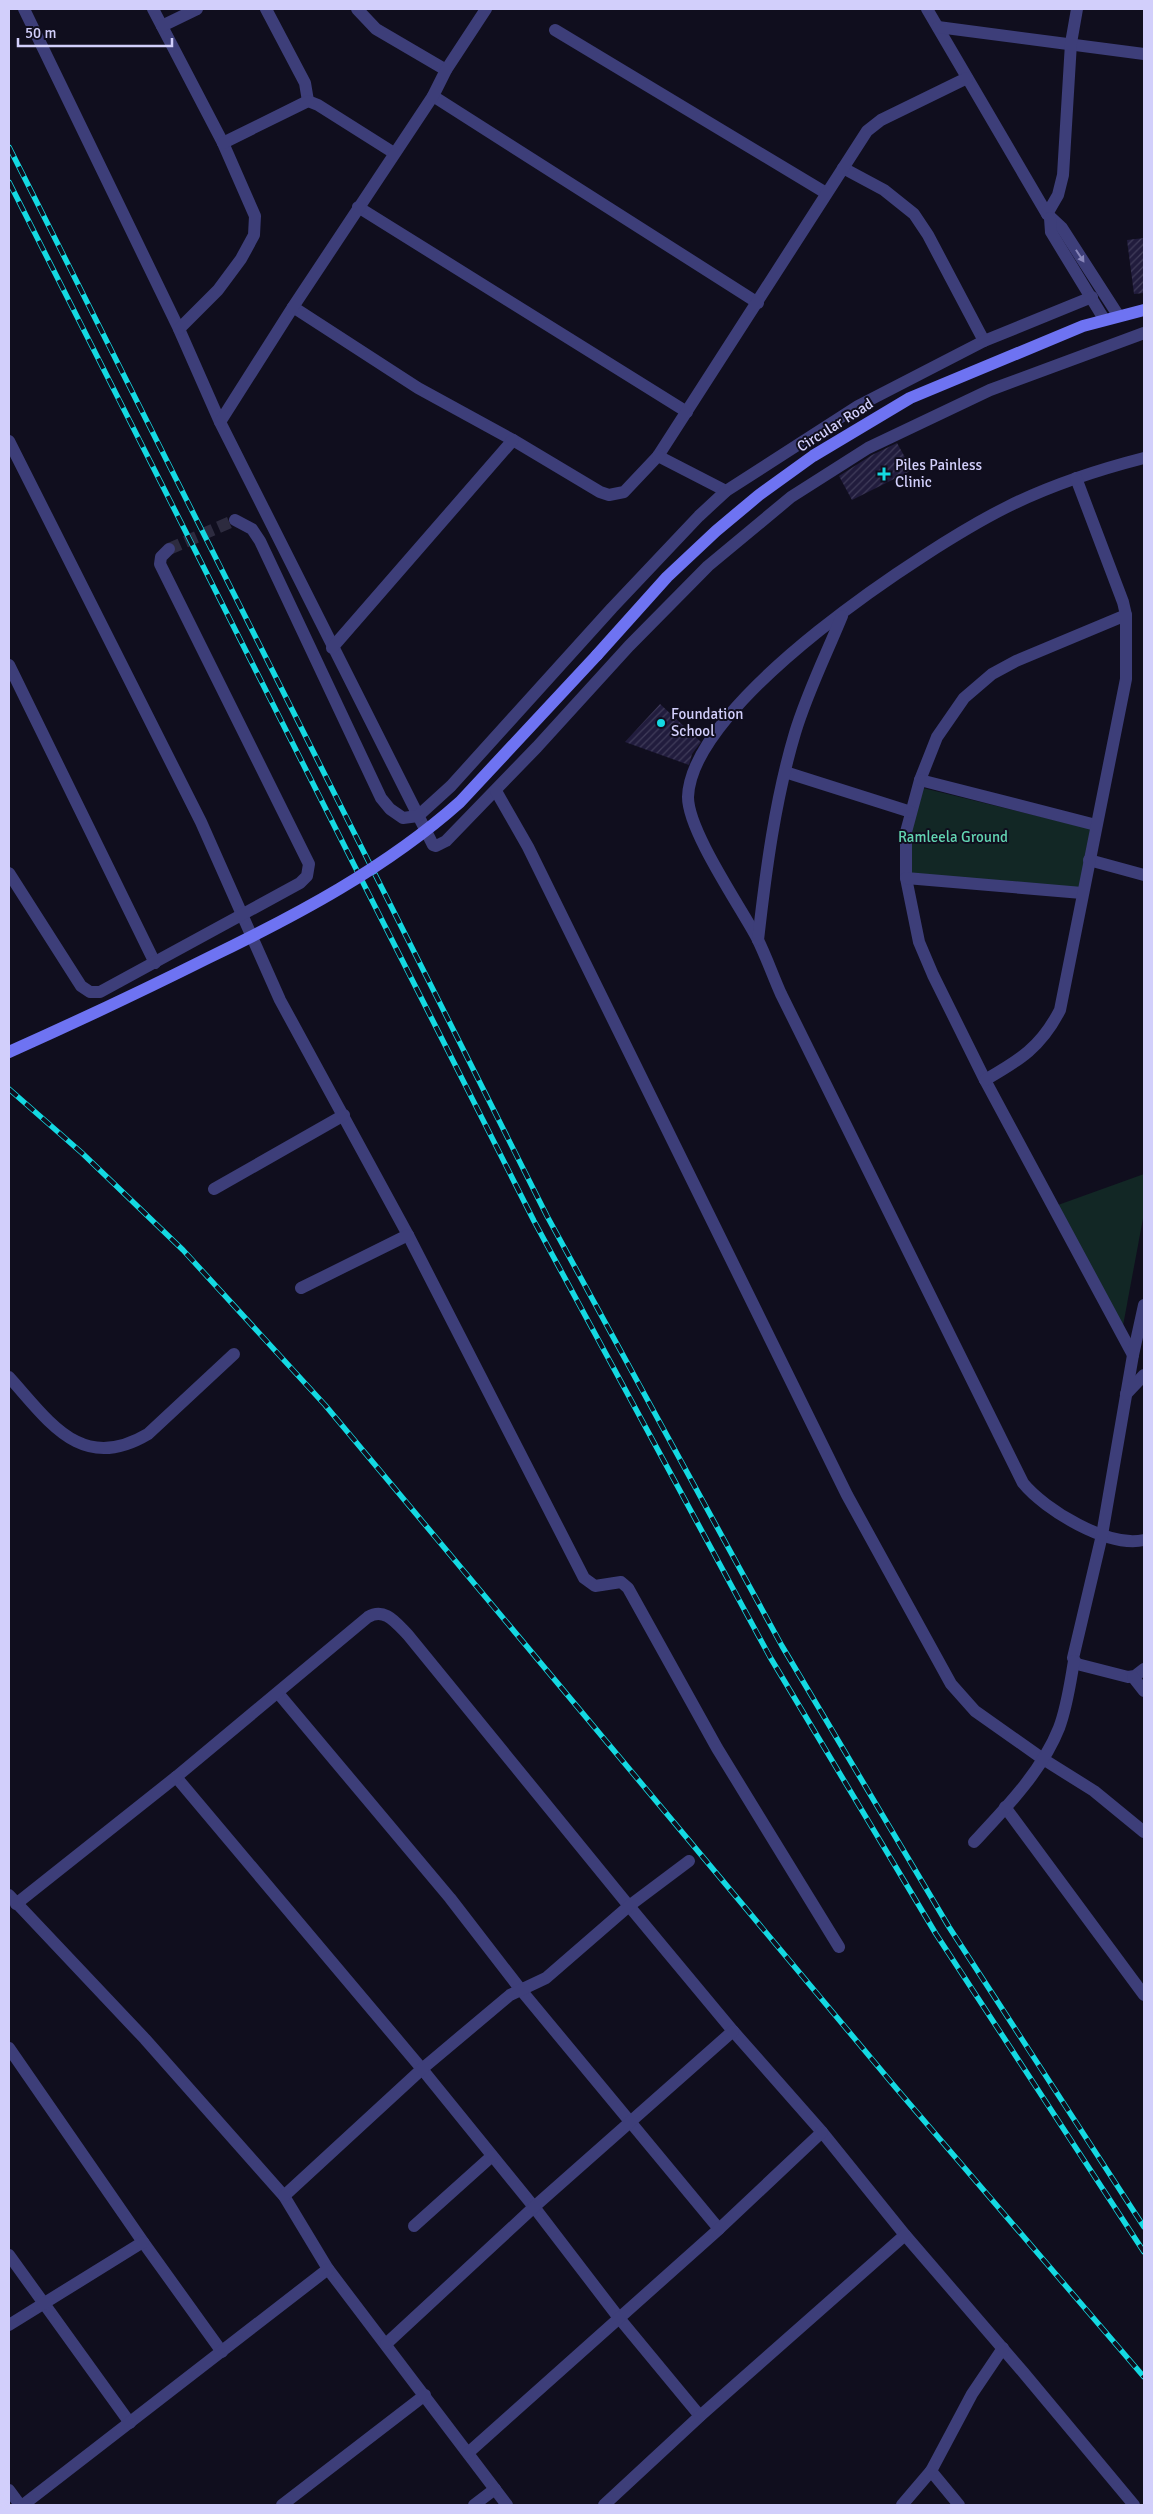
<svg xmlns="http://www.w3.org/2000/svg" width="1153" height="2514" viewBox="0 0 1153 2514" font-family="Signika,sans-serif">
<style>
.park{fill:#122725}
.building{fill:url(#building-hatch)}
.lines{fill:none;stroke-linecap:round;stroke-linejoin:round}
.minor-tunnel{stroke:#2d2b3f;stroke-width:12;stroke-dasharray:12 6;stroke-linecap:butt}
.minor{stroke:#3d3e79;stroke-width:12}
.secondary{stroke:#6e73f2;stroke-width:12}
.rail-casing{stroke:#14d9e2;stroke-width:5.5}
.rail{stroke:#100e1e;stroke-width:4;stroke-dasharray:11;stroke-linecap:butt}
.secondary-bridge{stroke:#6e73f2;stroke-width:12}
.oneway{fill:#8886ba}
.poi-dot{fill:#14d9e2;stroke:#100e1e;stroke-width:2}
.labels{text-anchor:middle;dominant-baseline:central;stroke-width:4;stroke-linejoin:round;paint-order:stroke}
.street-label{font-size:15px;fill:#d2cffb;stroke:#100e1e}
.poi-label{font-size:15px;fill:#d2cffb;stroke:#100e1e;text-anchor:start}
.park-label{font-size:15px;fill:#62d4b1;stroke:#100e1e}
</style>
<defs>
<pattern id="building-hatch" width="6" height="6" patternUnits="userSpaceOnUse" patternTransform="scale(1.25)"><rect width="6" height="6" fill="#211c3d"/><path d="M-1 1l2-2M0 6l6-6M5 7l2-2" fill="none" stroke="#403c5a"/></pattern>
</defs>
<rect width="100%" height="100%" fill="#100e1e"/>
<g class="park">
<path d="M923,788L1091,829L1079,888L908,874L910,832Z"/>
<path d="M1144,1174V1213L1122,1331L1058,1205Z"/>
</g>
<g class="building">
<path d="M1144,238V293L1134,294L1127,240Z"/>
<path d="M897,443L912,470L852,500L839,476L872,455Z"/>
<path d="M660,704L701,742L692,754L689,765L625,742Z"/>
</g>
<g class="lines">
<path class="minor-tunnel" d="M169,549L235,520"/>
<g class="minor">
<path d="M24,9L179,329L220,422L433,845L436,846L446,841L537,747L629,646L708,566L791,497L868,448L990,390L1144,333"/>
<path d="M153,9L223,143L255,216L254,235L241,259L218,290L179,329"/>
<path d="M266,9L305,83L308,101"/>
<path d="M357,9L376,29L446,70"/>
<path d="M927,9L1047,214L1062,228L1118,315"/>
<path d="M162,26L197,9"/>
<path d="M938,27L1144,54"/>
<path d="M555,30L826,193"/>
<path d="M433,96L758,303"/>
<path d="M223,143L308,101L318,105L394,153"/>
<path d="M843,168L884,190L914,214L928,235L984,341"/>
<path d="M358,207L687,412"/>
<path d="M1047,214L1058,195L1063,175L1071,43L1077,9"/>
<path d="M1050,218L1051,232L1104,319"/>
<path d="M293,307L418,388L513,440L600,492L609,495L624,492L658,456L867,131L881,120L967,78"/>
<path d="M220,422L293,307L433,96L446,70L486,9"/>
<path d="M9,441L201,822L280,1000L408,1235L584,1578L595,1586L621,1582L628,1588L717,1748L839,1947"/>
<path d="M658,456L726,491"/>
<path d="M1144,458C1097,470 1051,485 1007,507C927,547 691,701 688,797C688,831 740,906 757,938C766,956 773,976 781,994L1023,1483C1045,1510 1108,1548 1144,1540"/>
<path d="M235,520L252,529L260,541L381,798L390,809L403,818L418,816L451,786L612,608L699,516L726,491L858,406L984,341L1092,297"/>
<path d="M1126,615L1016,661L992,674L964,698L937,737L920,780L906,832V878L919,942L933,975L985,1080L1133,1355"/>
<path d="M332,648L513,440"/>
<path d="M9,665L155,963"/>
<path d="M785,772L911,812"/>
<path d="M920,780L1096,825"/>
<path d="M496,791L528,847L847,1495L951,1684L975,1711L1043,1759L1094,1791L1144,1832"/>
<path d="M1089,860L1144,875"/>
<path d="M9,873L81,986L90,992H100L300,883L307,876L309,864L160,564L161,557L169,549"/>
<path d="M906,878L1082,893"/>
<path d="M758,940C766,870 775,800 795,733C807,693 826,655 842,616"/>
<path d="M985,1080C1020,1060 1041,1047 1060,1010L1126,679V615L1123,602L1076,478"/>
<path d="M214,1189L344,1115"/>
<path d="M301,1288L408,1235"/>
<path d="M1144,1305L1133,1355L1102,1535L1073,1658L1077,1664L1128,1677L1135,1676L1144,1669"/>
<path d="M9,1377C49,1421 81,1474 148,1434L234,1354"/>
<path d="M1126,1394L1144,1375"/>
<path d="M1133,1677L1144,1691"/>
<path d="M278,1693L450,1898L521,1990L719,2229"/>
<path d="M176,1777L422,2069L534,2207L619,2318L700,2416"/>
<path d="M1005,1807L1144,1995"/>
<path d="M974,1842C1005,1809 1042,1771 1059,1728C1067,1707 1070,1684 1074,1661"/>
<path d="M9,1895L145,2039L284,2196L328,2269L507,2505"/>
<path d="M16,1904L176,1777L368,1617C385,1607 396,1623 408,1635L629,1906L733,2031L822,2132L905,2235L1023,2372L1134,2505"/>
<path d="M9,2048L143,2242L222,2352"/>
<path d="M284,2196L422,2069L510,1995L546,1978L629,1906L689,1861"/>
<path d="M414,2226L492,2156"/>
<path d="M9,2255L130,2423"/>
<path d="M9,2325L143,2242"/>
<path d="M386,2344L534,2207L733,2031"/>
<path d="M468,2453L719,2229L822,2132"/>
<path d="M931,2471L959,2505"/>
<path d="M9,2490L20,2505"/>
<path d="M23,2505L328,2269"/>
<path d="M282,2505L425,2395"/>
<path d="M474,2505L495,2489"/>
<path d="M604,2505L700,2416L905,2235"/>
<path d="M902,2505L931,2471L972,2394L1003,2348"/>
</g>
<path class="secondary" d="M597,655L667,577L716,531L759,495L813,456L910,398L1083,326L1144,310"/>
<g class="rail-casing">
<g id="rail">
<path d="M9,147L547,1216L782,1646L949,1927L1144,2227"/>
<path d="M9,182L534,1221L770,1657L936,1934L1144,2252"/>
<path d="M9,1089L82,1153L183,1250L325,1405L896,2088L1144,2377"/>
</g>
</g>
<use href="#rail" class="rail"/>
<path class="secondary-bridge" d="M9,1052C76,1022 142,991 208,958C297,915 386,868 460,802L597,655"/>
</g>
<defs><path id="oneway-solid" d="M-6-.8H1V-3.2L6.5 0L1 3.2V.8H-6Z" transform="scale(1.25)"/></defs>
<use class="oneway" href="#oneway-solid" transform="translate(1080 256) rotate(57)"/>
<g class="poi-dot">
<path d="M881.5 466.5h5v5h5v5h-5v5h-5v-5h-5v-5h5z"/>
<circle cx="661" cy="723" r="5"/>
</g>
<g class="labels">
<g class="street-label">
<text transform="translate(835 425) rotate(-32)">Circular Road</text>
</g>
<g class="poi-label">
<text x="895" y="465">Piles Painless<tspan x="895" dy="17">Clinic</tspan></text>
<text x="671" y="714">Foundation<tspan x="671" dy="17">School</tspan></text>
</g>
<g class="park-label">
<text x="953" y="837">Ramleela Ground</text>
</g>
</g>
<rect width="1153" height="2514" fill="none" stroke="#d2cffb" stroke-width="20"/>
<path d="M18 38v8h154v-8" fill="none" stroke="#d2cffb" stroke-width="2.5"/>
<text x="25" y="38" font-size="15" fill="#d2cffb" stroke="#100e1e" stroke-width="4" paint-order="stroke">50 m</text>
</svg>
